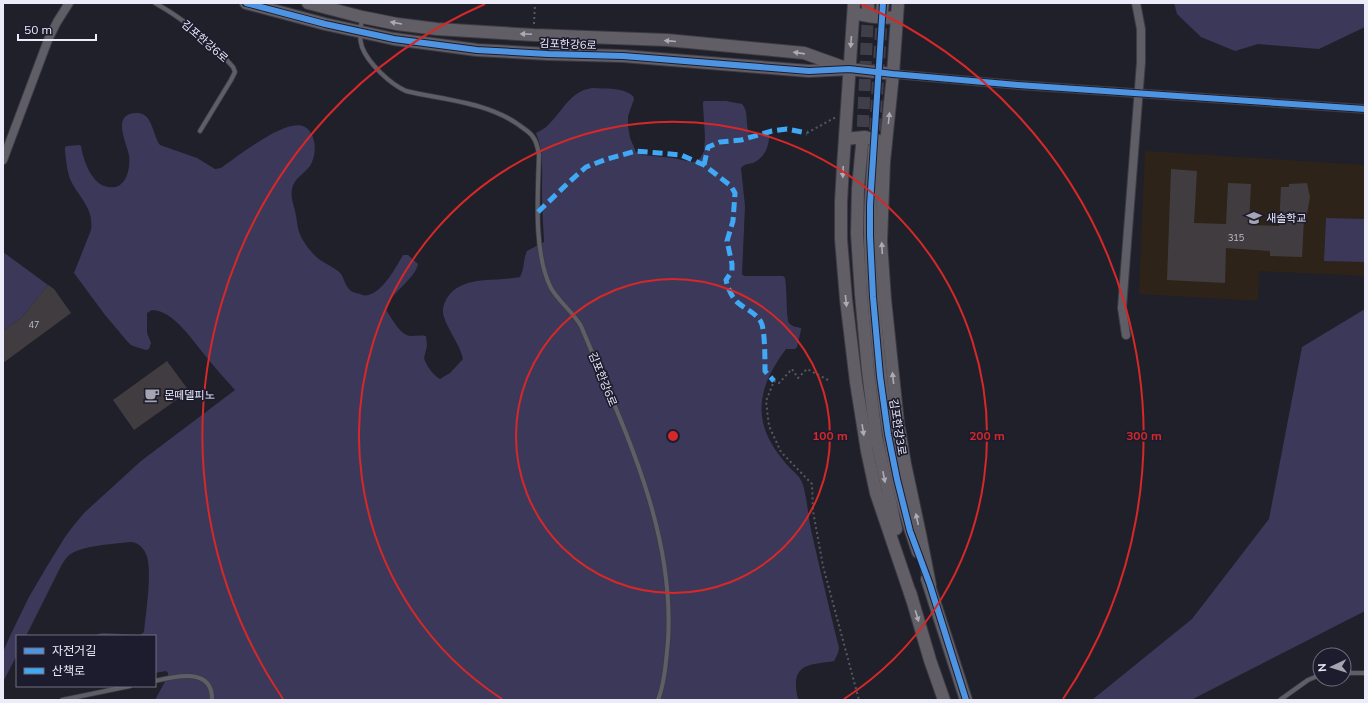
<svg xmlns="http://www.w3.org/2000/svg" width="1368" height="703" viewBox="0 0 1368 703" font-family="Mulish,'Noto Sans KR',sans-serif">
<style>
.education{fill:#2d2318}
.green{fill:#3c385a}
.building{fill:#413c40}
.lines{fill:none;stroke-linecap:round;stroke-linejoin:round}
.secondary-tunnel{stroke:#3f3e49;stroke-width:12;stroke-dasharray:12 6;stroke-linecap:butt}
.lane-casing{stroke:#3c3b44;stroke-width:5.5}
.street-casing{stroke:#3c3b44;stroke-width:10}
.secondary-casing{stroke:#3c3b44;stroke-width:14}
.path{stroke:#595861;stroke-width:2;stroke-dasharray:2 3;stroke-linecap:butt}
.lane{stroke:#5f5e66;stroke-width:4}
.street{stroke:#5f5e66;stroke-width:8}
.secondary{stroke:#615e65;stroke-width:12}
.quiet{stroke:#3fa9f5;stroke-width:5;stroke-dasharray:10 5;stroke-linecap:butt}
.cycleway-casing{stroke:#1d1c2e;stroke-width:8}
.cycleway{stroke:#4d94e3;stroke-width:6}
.oneway{fill:#adacb6}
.ring{fill:none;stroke:#d62828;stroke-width:2}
.labels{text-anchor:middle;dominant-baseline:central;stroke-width:3.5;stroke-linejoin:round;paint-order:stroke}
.number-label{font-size:9px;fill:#c1bfcb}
.street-label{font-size:11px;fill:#ecebf9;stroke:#1d1c2e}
.poi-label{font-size:11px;fill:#ecebf9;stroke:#1d1c2e;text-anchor:start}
.centre{fill:#d62828;stroke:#1d1c2e;stroke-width:2}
.ring-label{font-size:12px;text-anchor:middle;font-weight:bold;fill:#d62828;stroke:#1d1c2e;stroke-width:3.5;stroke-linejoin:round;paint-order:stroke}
</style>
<rect width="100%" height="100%" fill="#20202a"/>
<path class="education" d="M1145,151L1365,165V276L1259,271L1258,301L1139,294Z"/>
<g class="green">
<path d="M1174,3H1365V27L1319,49L1258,44L1235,51L1201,37L1177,14Z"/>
<path d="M592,88C606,89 622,87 633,96L634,99L628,116V126L630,138L636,152L643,155L673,158L692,162L697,161L701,157L704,151L705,137L703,105V102L705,101H726L742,104C749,111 745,124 749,133C757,137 762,130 769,132C770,145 765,158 753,163C748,164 744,164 741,168L745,206L742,274L744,276H783L785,278C787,287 786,318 789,323C792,327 797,327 801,328V330L797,347L795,349H786C772,368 759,390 762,416C764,435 775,451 788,466C794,472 800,476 803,485C807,499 808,515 811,530C820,569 829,608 839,648L838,653L834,661C819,664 798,662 796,681C796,688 796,694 799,700H155L168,676V673L166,671L155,673V636H95L98,634L103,633L140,635L144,632C146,611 151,581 148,561C147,552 140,542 131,542C114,544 81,545 68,556C65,559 63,563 61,566L26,636H17V655L3,682V652L10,636L29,597L46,568L65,537L74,525L84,513L141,461L235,390C226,380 217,370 208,359C195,344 174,310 152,310L147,313V333L151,343L149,349L146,350L136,347L131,345L127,341L105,315L74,273L91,230C94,208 80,199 71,181C67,172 66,160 65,150V147L68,146L79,145L81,146C83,160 92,185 108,187C115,188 119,187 124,181C129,174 130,163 129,155C126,141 111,113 137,113C153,113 152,134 160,145L197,158L215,169L221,168C236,158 287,116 305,127C317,134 317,155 310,166C304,174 294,178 292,189C290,199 295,207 296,216C297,220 297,224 298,228C300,239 311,253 320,260C326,264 333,267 338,271C344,275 344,284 349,289C351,292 356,293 360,294C362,295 365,296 368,295C383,292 396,267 403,255H408L418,264C415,280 388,294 386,310C392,318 399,334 410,336C415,336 420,335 426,336L427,346L424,358C426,365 433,375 440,379L450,373L463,359C460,345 448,330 444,317C442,312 443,306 445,302C457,274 496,282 520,277C525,268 523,259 527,251L544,242V239C543,224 542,208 542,192C542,172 544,152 536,133C541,130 546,128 549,124C564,110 569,92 592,88Z"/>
<path d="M1326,218L1365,219V262L1324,261Z"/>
<path d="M3,252L48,285L22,317L3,331Z"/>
<path d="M1365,309V611L1191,700H1092L1192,619L1269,519L1302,347Z"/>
</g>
<g class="building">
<path d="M1171,169L1197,171L1194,223L1226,224L1228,183L1251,184L1249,225L1279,226L1281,187H1289V184L1307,183L1310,197L1306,220L1304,219L1302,257L1270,256V251L1226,248L1225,283L1167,280Z"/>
<path d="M48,285L54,289L71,313L3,363V331L22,317Z"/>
<path d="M167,361L189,391L134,430L113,400Z"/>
</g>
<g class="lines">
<g class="secondary-tunnel">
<path d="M862,145L868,12"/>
<path d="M874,148L882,11"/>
</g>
<g class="lane-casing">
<g id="lane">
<path d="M155,3C184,19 211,42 233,67L235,72L231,80L200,131"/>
<path d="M362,19C360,28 359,38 362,47C368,63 390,84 406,91C444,100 487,102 519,125C524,129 530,132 533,137C537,142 538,149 539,155C538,193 533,253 551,288C559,302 573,312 581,326C623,427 675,529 668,641C666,661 665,681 658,700"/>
<path d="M1344,673H1365"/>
<path d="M155,681C176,676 213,667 212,700"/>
<path d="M62,700L130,686"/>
<path d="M1280,700L1308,680L1320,675"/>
</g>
</g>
<g class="street-casing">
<g id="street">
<path d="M893,74L1018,85L1365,109"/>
<path d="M3,160L48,40L57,22L69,3"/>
<path d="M1126,335L1122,308L1141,62V29L1136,3"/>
</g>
</g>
<g class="secondary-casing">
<g id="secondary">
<path d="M246,3L325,24L394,39L477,50L548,54L623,56L809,71L849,69L893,74"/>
<path d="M308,3L362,17L397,24L437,29L534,35L667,40L804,53L843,67"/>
<path d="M854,3L843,167L841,202V239L846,299L856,382L867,451L876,493L912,599"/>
<path d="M898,3L893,74L884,162L881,242L885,299L898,423L905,464L920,534L930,585"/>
<path d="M882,11L883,3"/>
<path d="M868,12V3"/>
<path d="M854,13C869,17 881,19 897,17"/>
<path d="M845,139L865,137L886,143"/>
<path d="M862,145L858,188L857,234L861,295L868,371L876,436L896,529"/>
<path d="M874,148C873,177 869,206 870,236C870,270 874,304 877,338C884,411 893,483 918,552"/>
<path d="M927,579L966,700"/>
<path d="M910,592L930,660L944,700"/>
</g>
</g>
<g class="path">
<path d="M534,24L535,3"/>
<path d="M807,133L836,117"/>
<path d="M828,380L807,369L798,378L792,369L779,383L774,381L766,401L769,426L781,452L812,484L813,511L823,566L859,700"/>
</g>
<use href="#lane" class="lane"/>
<use href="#street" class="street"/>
<use href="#secondary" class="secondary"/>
<g class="quiet">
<path d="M704,165L708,147L720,142L741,140L772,131L787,129L807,133"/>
<path d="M538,212L567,184L586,167L607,159L636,151L681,155L704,165L731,186L735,193L733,221L727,241L732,264V271L726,280C728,288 731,296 737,302C745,309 755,312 761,322C765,329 765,361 765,371L774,381"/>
</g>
<g class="cycleway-casing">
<g id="cycleway">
<path d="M246,3L325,24L394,39L477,50L548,54L623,56L809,71L849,69L893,74L1018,85L1365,109"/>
<path d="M883,3L870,205V236L873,297L880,376L888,434L897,479L910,531L930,585L966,700"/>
</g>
</g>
<use href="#cycleway" class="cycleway"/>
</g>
<defs><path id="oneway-solid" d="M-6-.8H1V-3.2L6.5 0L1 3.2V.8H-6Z"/></defs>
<g class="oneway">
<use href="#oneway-solid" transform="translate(396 23) rotate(-170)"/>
<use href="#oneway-solid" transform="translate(526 34) rotate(-177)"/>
<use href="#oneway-solid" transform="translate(670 41) rotate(-175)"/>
<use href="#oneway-solid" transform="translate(851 42) rotate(94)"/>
<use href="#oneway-solid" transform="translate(799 53) rotate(-172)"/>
<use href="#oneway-solid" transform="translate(889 118) rotate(-84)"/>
<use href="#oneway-solid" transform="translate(843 172) rotate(92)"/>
<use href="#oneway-solid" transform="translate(882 248) rotate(-93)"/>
<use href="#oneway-solid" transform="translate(846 301) rotate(84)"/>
<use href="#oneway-solid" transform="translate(893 378) rotate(-96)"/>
<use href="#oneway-solid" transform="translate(863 430) rotate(81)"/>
<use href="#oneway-solid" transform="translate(884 477) rotate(79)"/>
<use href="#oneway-solid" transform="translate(917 519) rotate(-102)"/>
<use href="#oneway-solid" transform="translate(917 616) rotate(73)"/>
</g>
<g class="ring">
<circle cx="673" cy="436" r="157"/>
<path d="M502 699A314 314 0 1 1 844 699"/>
<path d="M283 699A471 471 0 0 1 485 4M861 4A471 471 0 0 1 1063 699"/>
</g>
<defs>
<g id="school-bare" transform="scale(1.2)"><path d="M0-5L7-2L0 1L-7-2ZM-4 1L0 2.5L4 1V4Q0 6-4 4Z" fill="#a5a4b1" stroke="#1d1c2e" stroke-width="2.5" paint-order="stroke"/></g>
<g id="cafe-bare" transform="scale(1.2)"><path d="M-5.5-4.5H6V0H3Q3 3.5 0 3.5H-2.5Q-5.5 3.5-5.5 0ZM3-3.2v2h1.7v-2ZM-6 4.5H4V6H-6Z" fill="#a5a4b1" stroke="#1d1c2e" stroke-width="2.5" paint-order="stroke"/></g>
</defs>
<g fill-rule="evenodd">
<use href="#school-bare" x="1254" y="218"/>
<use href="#cafe-bare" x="152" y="395"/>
</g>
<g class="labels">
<g class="number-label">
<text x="1236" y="237">315</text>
<text x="34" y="324">47</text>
</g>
<g class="street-label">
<text transform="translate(205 41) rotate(41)">김포한강6로</text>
<text transform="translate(568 44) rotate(2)">김포한강6로</text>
<text transform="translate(603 379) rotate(68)">김포한강6로</text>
<text transform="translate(898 427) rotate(81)">김포한강3로</text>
</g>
<g class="poi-label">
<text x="1266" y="218">새솔학교</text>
<text x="164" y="395">몬떼델피노</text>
</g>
</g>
<circle cx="673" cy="436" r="6" class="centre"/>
<g class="ring-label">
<text x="830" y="440">100 m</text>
<text x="987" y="440">200 m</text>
<text x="1144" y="440">300 m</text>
</g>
<rect width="1368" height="703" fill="none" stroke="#ecebf9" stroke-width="8"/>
<rect x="16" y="635" width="140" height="52" fill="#1d1c2e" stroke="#706f7f"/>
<rect x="24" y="648" width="20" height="6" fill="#4d94e3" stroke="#706f7f"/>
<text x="52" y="655" font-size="12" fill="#ecebf9">자전거길</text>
<rect x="24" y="668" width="20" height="6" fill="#3fa9f5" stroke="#706f7f"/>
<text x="52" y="675" font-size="12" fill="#ecebf9">산책로</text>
<g transform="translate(1332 667) rotate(266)"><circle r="19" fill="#1d1c2e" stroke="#706f7f"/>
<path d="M0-3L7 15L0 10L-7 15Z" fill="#a5a4b1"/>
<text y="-6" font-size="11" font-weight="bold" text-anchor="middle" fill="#ecebf9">N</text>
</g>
<path d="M18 34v6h78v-6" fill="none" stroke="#ecebf9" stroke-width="2"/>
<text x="24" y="34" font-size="12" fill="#ecebf9" stroke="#1d1c2e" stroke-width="3" paint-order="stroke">50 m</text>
</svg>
